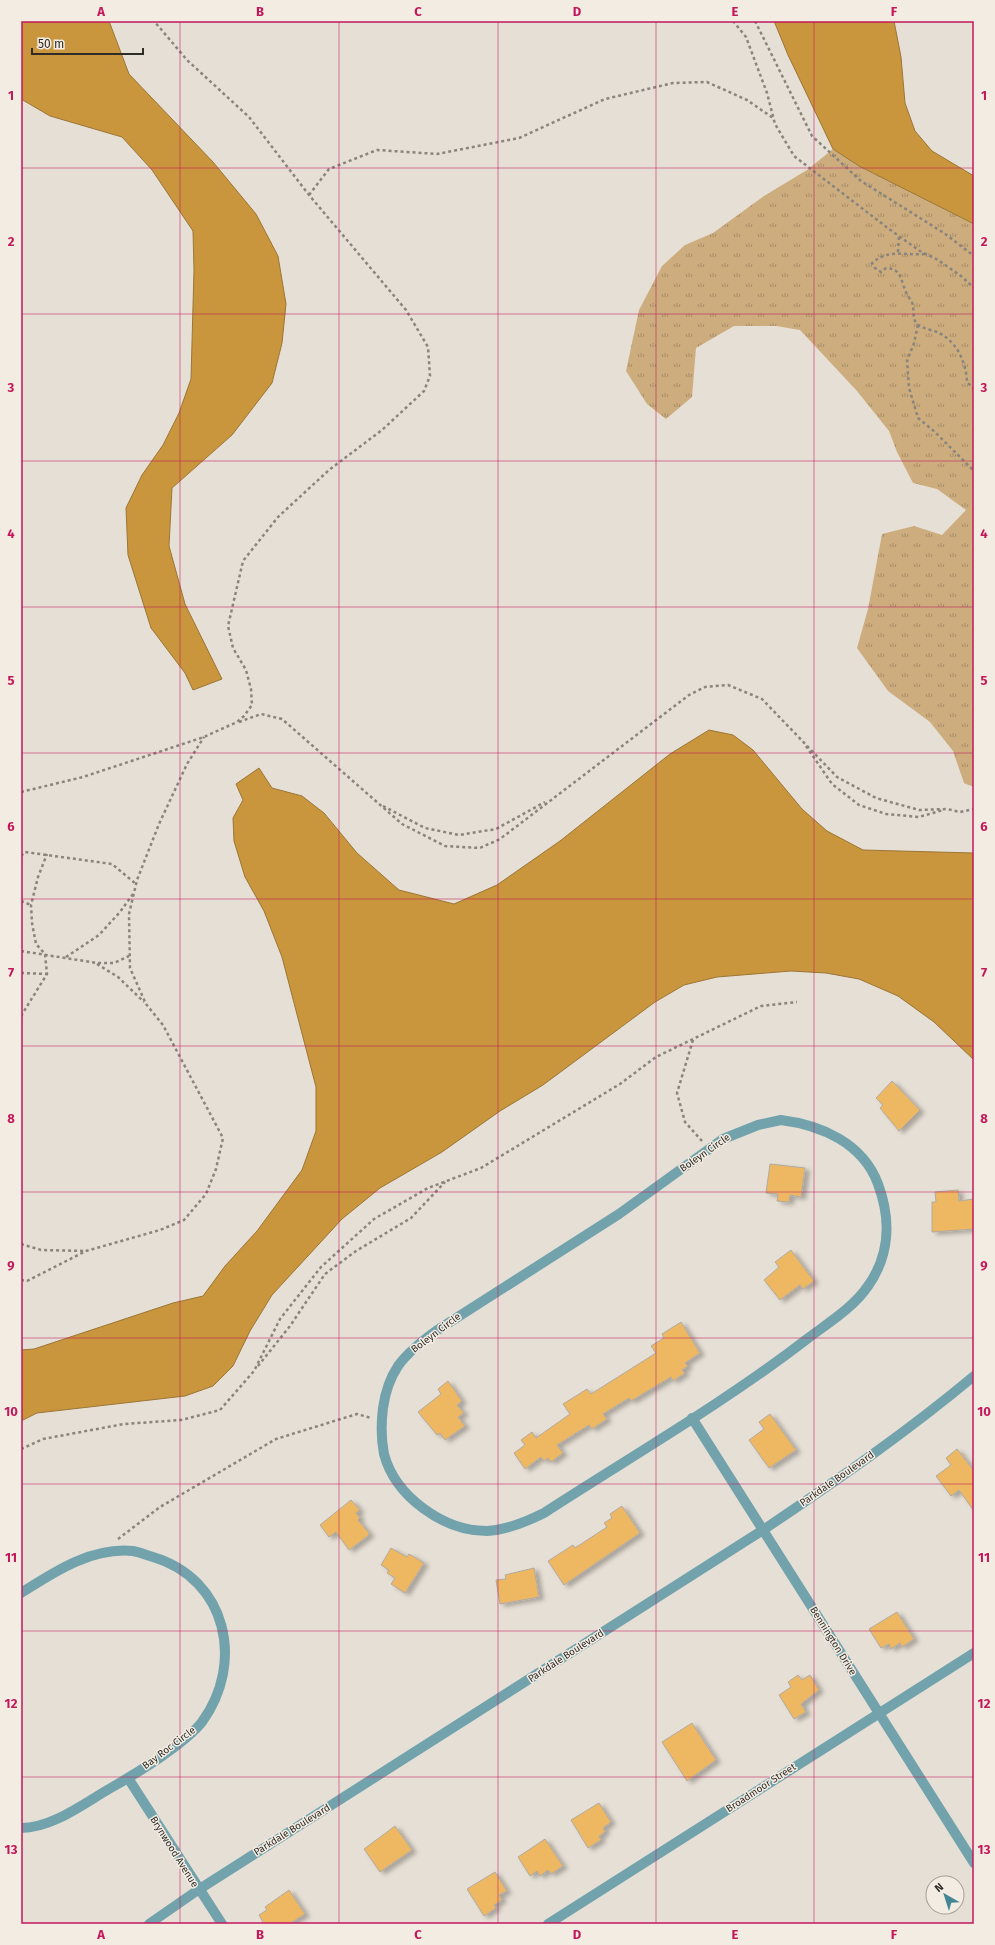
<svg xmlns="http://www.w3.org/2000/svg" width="995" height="1945" viewBox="0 0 995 1945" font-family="'Fira Sans',sans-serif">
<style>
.grass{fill:url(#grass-tufts)}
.water{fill:#c9953d;stroke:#9b7637}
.building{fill:#eeb862;stroke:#b1aaa0;filter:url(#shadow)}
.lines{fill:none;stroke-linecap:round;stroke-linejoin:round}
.path{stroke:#89847d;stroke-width:2.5;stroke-dasharray:3 3;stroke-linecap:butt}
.street{stroke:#72a3ad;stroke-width:10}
.grid{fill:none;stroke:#c2185b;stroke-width:1;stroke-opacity:0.55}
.labels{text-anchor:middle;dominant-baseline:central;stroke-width:3;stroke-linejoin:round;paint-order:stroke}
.street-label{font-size:10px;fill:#2f2c28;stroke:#f3ece2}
.neatline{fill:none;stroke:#c2185b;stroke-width:1.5}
.grid-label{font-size:13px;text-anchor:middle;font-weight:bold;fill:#c2185b}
</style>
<defs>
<pattern id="grass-tufts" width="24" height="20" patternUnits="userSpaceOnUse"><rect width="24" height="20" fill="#cdad7e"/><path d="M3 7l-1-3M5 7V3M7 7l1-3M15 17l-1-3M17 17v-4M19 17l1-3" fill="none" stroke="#a78d67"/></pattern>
<filter id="shadow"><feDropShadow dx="4.5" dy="2.5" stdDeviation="2" flood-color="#0004"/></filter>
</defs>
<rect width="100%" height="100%" fill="#e6dfd5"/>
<path class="grass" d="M833,149L859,166L974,224V787L964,783L953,751L930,722L888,691L857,648L868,609L882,534L914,526L942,535L966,510L937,489L913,483L897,452L889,431L857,391L800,330L776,326H734L696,348L692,397L666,419L647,404L626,371L639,310L662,266L685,245L713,233L764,196L807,170Z"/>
<g class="water">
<path d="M21,21H109L129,74L213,162L256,214L278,256L286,304L282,343L272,383L232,435L172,488L169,546L185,604L222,679L193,690L185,673L151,628L128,555L126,508L142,475L163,445L179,413L191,379L194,270L193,231L152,170L122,137L50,116L21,99Z"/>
<path d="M774,21H894L901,57L905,103L915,131L932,151L974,176V224L859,166L833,149L788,55Z"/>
<path d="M709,730L733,735L753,750L802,809L827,831L863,850L974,853V1060L934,1022L898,996L859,979L826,973L791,971L717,977L684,985L655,1002L543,1085L500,1111L442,1152L380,1188L342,1219L272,1295L250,1331L233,1366L213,1386L185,1396L37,1413L21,1421V1350L34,1349L173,1303L203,1296L225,1266L257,1231L302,1170L316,1131V1087L282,957L264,911L245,877L234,841L233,818L243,800L236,784L259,768L272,788L302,796L324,813L357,853L399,890L454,904L497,885L560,841L670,754Z"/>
</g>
<g class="building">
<path d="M892,1081L920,1110L899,1131L880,1108L883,1105L876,1098Z"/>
<path d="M770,1164L805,1168L801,1197L790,1195L789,1202L777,1201L778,1194L766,1193Z"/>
<path d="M958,1190L959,1201L974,1199V1229L932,1232V1202H936L935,1192Z"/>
<path d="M791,1250L814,1281L803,1289L800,1285L780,1300L764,1280L779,1267L775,1262Z"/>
<path d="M681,1322L700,1353L685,1363L688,1366L682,1370L685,1373L673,1381L671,1377L631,1401L629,1398L603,1414L607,1419L592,1429L589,1425L557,1445L563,1453L551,1462L548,1458L544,1461L541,1457L525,1469L514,1453L525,1445L521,1440L532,1432L536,1438L570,1414L563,1404L587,1389L591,1394L656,1353L651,1346L664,1338L662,1334Z"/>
<path d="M448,1381L462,1401L457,1405L464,1413L458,1417L465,1426L445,1440L440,1433L437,1435L418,1412L441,1394L438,1389Z"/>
<path d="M770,1414L796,1450L769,1468L749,1440L764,1429L759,1422Z"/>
<path d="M957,1449L974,1471V1511L959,1490L951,1496L936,1476L951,1465L946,1458Z"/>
<path d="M351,1500L360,1510L356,1513L360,1518L358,1520L369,1533V1535L349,1550L336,1532L329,1537L320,1525Z"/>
<path d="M622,1506L640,1533L564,1585L548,1561L573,1545L575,1548L607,1527L604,1523L612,1518L610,1514Z"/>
<path d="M391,1548L407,1557L409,1554L424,1563L405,1593L391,1584L395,1578L387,1573L389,1570L381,1565Z"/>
<path d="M534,1568L539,1597L500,1604L496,1580L506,1579L505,1575Z"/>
<path d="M897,1612L914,1639L902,1647L900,1643L891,1649L889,1644L881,1648L869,1629Z"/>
<path d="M798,1675L802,1680L810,1675L819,1690L801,1704L806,1712L794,1719L779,1695L791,1687L788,1682Z"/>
<path d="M692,1723L716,1760L687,1781L662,1742Z"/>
<path d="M599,1803L611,1822L603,1828L605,1832L599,1836L601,1840L588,1848L571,1820Z"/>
<path d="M395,1826L412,1850L380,1872L364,1849Z"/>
<path d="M545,1839L563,1866L551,1874L548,1870L540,1876L537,1871L530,1876L518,1857Z"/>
<path d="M495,1872L507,1891L499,1895L502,1900L494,1905L496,1908L484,1916L467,1889Z"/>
<path d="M289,1890L305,1914L289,1924H264L259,1915L267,1910L265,1907Z"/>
</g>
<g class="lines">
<g class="path">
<path d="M733,21L746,37L767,93L775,124L794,156L889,229L920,251L938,260L961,276L974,288"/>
<path d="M755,21L812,136L861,181L944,233L974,256"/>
<path d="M309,195L329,169L377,150L437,154L519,138L605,99L673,83L707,82L747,100L773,118"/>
<path d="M898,252L899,237"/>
<path d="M925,254C905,256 890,248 872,263L875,268L881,272L886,268C903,269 900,281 907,294C908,297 912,301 913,305C914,312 912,319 918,325C924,329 933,330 939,333C957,342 966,362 967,382L974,389"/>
<path d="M918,325L914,343L907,361L909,388L918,418L935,432L974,471"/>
<path d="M239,722L261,714L282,719L402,824L445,846L480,848L500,839L689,695L705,687L728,685L762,699L837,777L876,798L919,810L947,809L960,812L974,809"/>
<path d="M806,746L832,784L859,805L886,814L919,817L943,810"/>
<path d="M21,792L83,777L204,737L237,722L244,716L252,705L251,689L246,670L233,648L228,626L243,561L278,517L329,470L382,430L424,391L430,376L428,347L406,310L309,195L249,117L187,60L154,21"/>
<path d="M383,806L425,828L459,835L496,829L545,802"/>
<path d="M21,856L25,852L112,864L136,884"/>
<path d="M21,901L31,905"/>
<path d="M21,951L97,963H114L129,956"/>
<path d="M66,957L99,935L120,912L133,894"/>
<path d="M97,964L118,977L144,1002"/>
<path d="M21,973L47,974"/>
<path d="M21,1016L47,974L45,954L36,944L32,923L31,905L38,877L47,854"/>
<path d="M693,1040L677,1093L685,1122L702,1141"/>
<path d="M21,1244L41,1250L86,1251"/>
<path d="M21,1280L27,1281L86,1251L160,1230L184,1220L206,1194L216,1169L223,1138L163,1025L146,1004L130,968L129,914L137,880L159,824L187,764L204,737"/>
<path d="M258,1366L290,1326L325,1274L356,1251L411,1218L445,1182"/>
<path d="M21,1449L43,1439L124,1424L181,1420L220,1410L254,1371L280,1319L321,1267L374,1219L428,1188L481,1168L620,1084L656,1057L761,1006L797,1002"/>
<path d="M118,1539L160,1507L276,1439L357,1414L371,1418"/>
</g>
<g class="street">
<path d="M781,1120C821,1125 863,1143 878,1184C891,1219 890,1255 868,1286C853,1308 828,1323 807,1339C724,1403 632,1456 544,1513C526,1522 507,1530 487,1531C443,1531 395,1496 384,1454C381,1439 381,1424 383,1408C385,1394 390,1378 398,1366C408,1352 422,1341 436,1331L619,1214L723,1139L758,1125Z"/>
<path d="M692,1418L974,1863"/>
<path d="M21,1593C54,1572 91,1547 133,1551C139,1552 146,1555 153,1557C227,1579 245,1663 202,1722C185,1744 134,1775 109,1789C83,1804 52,1828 21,1828"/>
<path d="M128,1778L222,1924"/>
<path d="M149,1924L198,1890L763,1530C836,1481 907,1432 974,1376"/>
<path d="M548,1924L974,1653"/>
</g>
</g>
<path class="grid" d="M180,21V1924M339,21V1924M498,21V1924M656,21V1924M814,21V1924M21,168H974M21,314H974M21,461H974M21,607H974M21,753H974M21,899H974M21,1046H974M21,1192H974M21,1338H974M21,1484H974M21,1631H974M21,1777H974"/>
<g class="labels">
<g class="street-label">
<text transform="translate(705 1153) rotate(-35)">Boleyn Circle</text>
<text transform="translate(436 1333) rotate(-37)">Boleyn Circle</text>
<text transform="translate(837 1479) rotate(-35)">Parkdale Boulevard</text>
<text transform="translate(833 1641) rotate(58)">Bennington Drive</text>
<text transform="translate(566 1656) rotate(-33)">Parkdale Boulevard</text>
<text transform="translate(169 1748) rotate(-37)">Bay Roc Circle</text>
<text transform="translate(761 1788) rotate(-33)">Broadmoor Street</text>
<text transform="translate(292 1830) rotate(-32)">Parkdale Boulevard</text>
<text transform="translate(174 1852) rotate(58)">Brynwood Avenue</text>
</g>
</g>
<rect width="995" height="1945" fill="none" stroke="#f3ece2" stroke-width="44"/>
<g transform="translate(945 1895) rotate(321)"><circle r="19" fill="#f3ece2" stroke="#a59f98"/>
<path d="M0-3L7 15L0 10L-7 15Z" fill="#438795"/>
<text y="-6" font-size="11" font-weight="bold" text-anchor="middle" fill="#2f2c28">N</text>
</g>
<path d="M32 48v6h111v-6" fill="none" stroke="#2f2c28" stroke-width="2"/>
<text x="38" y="48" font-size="12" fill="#2f2c28" stroke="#f3ece2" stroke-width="3" paint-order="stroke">50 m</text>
<rect x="22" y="22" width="951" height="1901" class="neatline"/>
<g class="grid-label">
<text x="101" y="16">A</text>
<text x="260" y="16">B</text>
<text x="418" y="16">C</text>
<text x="577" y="16">D</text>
<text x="735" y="16">E</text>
<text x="894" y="16">F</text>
<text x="11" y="100">1</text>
<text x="984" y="100">1</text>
<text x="11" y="246">2</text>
<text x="984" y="246">2</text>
<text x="11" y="392">3</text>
<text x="984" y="392">3</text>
<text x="11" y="538">4</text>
<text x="984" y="538">4</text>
<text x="11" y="685">5</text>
<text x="984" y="685">5</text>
<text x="11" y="831">6</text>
<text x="984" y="831">6</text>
<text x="11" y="977">7</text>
<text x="984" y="977">7</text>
<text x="11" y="1123">8</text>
<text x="984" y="1123">8</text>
<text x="11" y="1270">9</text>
<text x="984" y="1270">9</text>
<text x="11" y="1416">10</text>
<text x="984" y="1416">10</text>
<text x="11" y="1562">11</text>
<text x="984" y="1562">11</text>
<text x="11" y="1708">12</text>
<text x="984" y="1708">12</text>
<text x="11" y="1854">13</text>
<text x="984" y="1854">13</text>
<text x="101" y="1939">A</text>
<text x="260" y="1939">B</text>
<text x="418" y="1939">C</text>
<text x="577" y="1939">D</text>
<text x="735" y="1939">E</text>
<text x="894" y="1939">F</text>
</g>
</svg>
